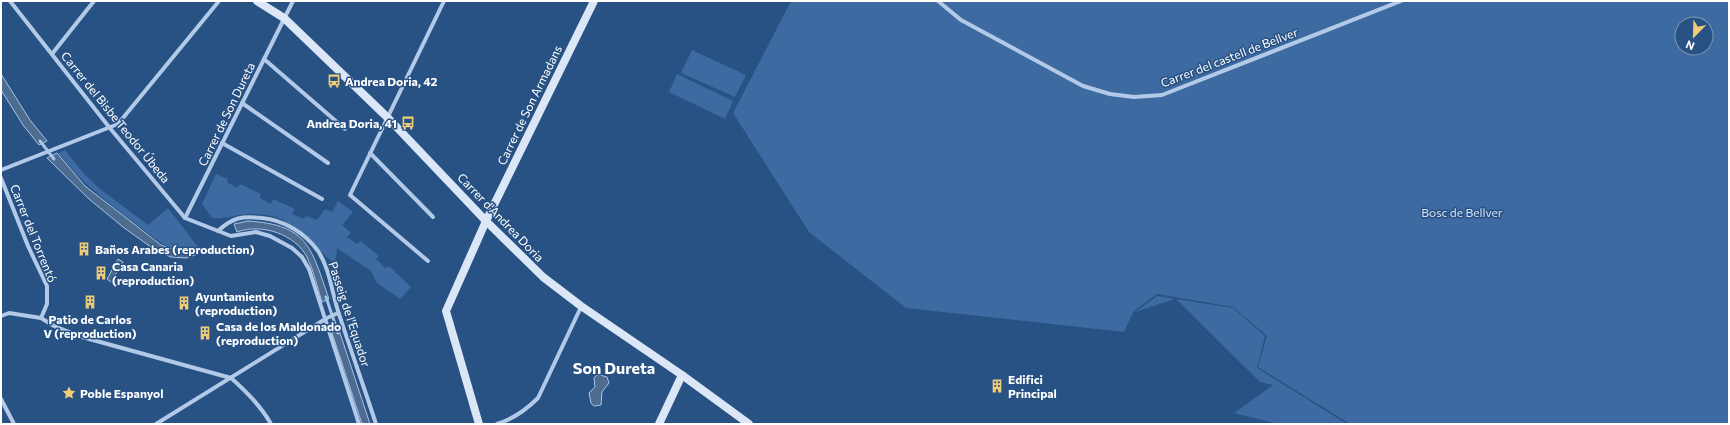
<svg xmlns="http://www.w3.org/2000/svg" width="1730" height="425" viewBox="0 0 1730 425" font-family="Commissioner,sans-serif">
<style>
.green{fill:#3d6aa0;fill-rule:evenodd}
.water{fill:#4e6c90;stroke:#a6c5e7}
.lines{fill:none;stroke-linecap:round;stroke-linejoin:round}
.stream{stroke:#a6c5e7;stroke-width:3}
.street{stroke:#b2cae7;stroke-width:4}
.secondary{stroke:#dbe7f6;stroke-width:8}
.labels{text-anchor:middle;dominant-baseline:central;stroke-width:3;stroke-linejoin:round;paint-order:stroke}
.street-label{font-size:12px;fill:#fff;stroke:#285184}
.poi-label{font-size:12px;font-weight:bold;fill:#fff;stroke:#285184;text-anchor:start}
.park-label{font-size:12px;fill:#d5e4f6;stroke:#285184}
.district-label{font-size:16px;font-weight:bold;fill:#fff;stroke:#285184}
</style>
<rect width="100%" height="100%" fill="#285184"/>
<g class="green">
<path d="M791,1H1729V424H1350L1258,367L1267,336L1233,307L1157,294L1134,311L1124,332L906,308L809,232L733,113ZM1682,24H1706V48H1682Z"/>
<path d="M692,50L746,75L735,97L681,73Z"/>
<path d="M677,74L733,101L725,119L669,92Z"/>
<path d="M65,150L85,175L100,189L148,225L168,208L198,247L184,250L168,248L121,213L83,181L58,153Z"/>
<path d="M216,174L228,179L227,182L237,188L240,184L261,194L260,198L271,204L273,199L295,209L292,214L304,219L306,216L317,220L325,209L332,212L338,201L353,212L342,225L351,233L347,237L357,244L361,241L379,256L376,259L385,268L389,266L411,287L400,299L377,283L371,271L337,248L335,264C307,242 296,215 255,214C240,213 228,219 212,218L202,204Z"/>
<path d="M1157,296L1175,299L1135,312Z"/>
<path d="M1176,299L1233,308L1265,336L1257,368L1347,424H1278L1234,413L1273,385L1260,382Z"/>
</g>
<g class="water">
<path d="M1,74L30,120L47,141L39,145L23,125L1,90Z"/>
<path d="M57,153L85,186L161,245C174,251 183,251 197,248L198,254L186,258L171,257L155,250L123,227L89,199L47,158Z"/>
<path d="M248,221C309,225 311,248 329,299L322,302C317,287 314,271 307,257C295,234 261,223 237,232L234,224Z"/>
<path d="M118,259L123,262L111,282L107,279Z"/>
<path d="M339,330L370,424H362L332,333Z"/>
<path d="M597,375H600L607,377L609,383L602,392L601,405L594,406L591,403L589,393L595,387L594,378Z"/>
</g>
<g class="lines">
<g class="stream">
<path d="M40,141L54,159"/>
<path d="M326,297L338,333"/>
</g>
<g class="street">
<path d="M10,1L109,127L185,218L231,236L256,232L270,236L292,248L302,257L309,269L359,424"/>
<path d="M938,1L961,20L1083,86L1110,94L1134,97L1162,95L1401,1"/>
<path d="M52,54L94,1"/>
<path d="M264,59L345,129"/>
<path d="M242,103L328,163"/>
<path d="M222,143L322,199"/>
<path d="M370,153L433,217"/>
<path d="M1,170L118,124L219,1"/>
<path d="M1,178L28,246L47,286V304L41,318"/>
<path d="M185,218L293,1"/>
<path d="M218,231C233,217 242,216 262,218C284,220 305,233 318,251C330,269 332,294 339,314C351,351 364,387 376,424"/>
<path d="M428,261L350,195L444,1"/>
<path d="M1,316L9,313L41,318L54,326L82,337L231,378C247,392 261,406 271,424"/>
<path d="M1,399L14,424"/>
<path d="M156,424L327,318L338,313"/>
<path d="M497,424C513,419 526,410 538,398L581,307"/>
</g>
<g class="secondary">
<path d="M257,1L284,18L388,118L486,221L543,277L581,306L682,375L749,424"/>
<path d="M479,424L446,311L486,221L594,1"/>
<path d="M659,424L682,375"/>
</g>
</g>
<defs>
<g id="bus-bare" transform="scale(1.08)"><path d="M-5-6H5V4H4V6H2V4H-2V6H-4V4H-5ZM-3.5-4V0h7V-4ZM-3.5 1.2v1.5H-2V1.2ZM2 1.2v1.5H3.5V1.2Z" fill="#efcc78" stroke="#285184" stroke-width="2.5" paint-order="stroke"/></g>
<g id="building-bare" transform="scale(1.08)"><path d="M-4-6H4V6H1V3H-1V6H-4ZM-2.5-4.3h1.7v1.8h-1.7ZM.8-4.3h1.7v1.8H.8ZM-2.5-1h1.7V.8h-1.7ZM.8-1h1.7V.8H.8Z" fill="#efcc78" stroke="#285184" stroke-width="2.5" paint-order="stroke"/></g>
<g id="sight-bare" transform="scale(1.08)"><path d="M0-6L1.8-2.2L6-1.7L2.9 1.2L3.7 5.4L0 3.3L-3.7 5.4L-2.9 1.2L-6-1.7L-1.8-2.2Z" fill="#efcc78" stroke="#285184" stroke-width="2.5" paint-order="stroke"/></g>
</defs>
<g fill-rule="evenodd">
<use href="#bus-bare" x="334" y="81"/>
<use href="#bus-bare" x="408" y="123"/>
<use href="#building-bare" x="84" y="249"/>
<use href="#building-bare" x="101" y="273"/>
<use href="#building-bare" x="90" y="302"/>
<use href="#building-bare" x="184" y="303"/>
<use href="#building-bare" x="205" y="333"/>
<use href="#building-bare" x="997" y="386"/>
<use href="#sight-bare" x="69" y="393"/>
</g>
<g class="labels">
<g class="street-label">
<text transform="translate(1229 57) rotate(-21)">Carrer del castell de Bellver</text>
<text transform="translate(529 105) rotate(-64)">Carrer de Son Armadans</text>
<text transform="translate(226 114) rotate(-64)">Carrer de Son Dureta</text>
<text transform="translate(116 117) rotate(51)">Carrer del Bisbe Teodor Úbeda</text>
<text transform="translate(501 217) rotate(46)">Carrer d'Andrea Doria</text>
<text transform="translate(34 233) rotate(68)">Carrer del Torrentó</text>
<text transform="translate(350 314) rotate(72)">Passeig de l'Equador</text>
</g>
<g class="poi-label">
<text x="345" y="81">Andrea Doria, 42</text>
<text x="397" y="123" text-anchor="end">Andrea Doria, 41</text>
<text x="95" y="249">Baños Arabes (reproduction)</text>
<text x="112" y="266">Casa Canaria<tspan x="112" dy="14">(reproduction)</tspan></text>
<text x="195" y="296">Ayuntamiento<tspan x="195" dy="14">(reproduction)</tspan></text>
<text x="90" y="319" text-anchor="middle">Patio de Carlos<tspan x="90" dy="14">V (reproduction)</tspan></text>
<text x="216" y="326">Casa de los Maldonado<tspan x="216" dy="14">(reproduction)</tspan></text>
<text x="1008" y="379">Edifici<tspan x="1008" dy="14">Principal</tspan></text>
<text x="80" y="393">Poble Espanyol</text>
</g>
<g class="park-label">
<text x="1462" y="212">Bosc de Bellver</text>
</g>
<g class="district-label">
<text x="614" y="367">Son Dureta</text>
</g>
</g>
<rect width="1730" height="425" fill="none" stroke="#ffffff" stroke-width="4"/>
<g transform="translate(1694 36) rotate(203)"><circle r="19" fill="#285184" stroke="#7e97b5"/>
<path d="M0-3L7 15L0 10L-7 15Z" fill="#efcc78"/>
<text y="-6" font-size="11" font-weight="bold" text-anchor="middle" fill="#ffffff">N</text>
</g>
</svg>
